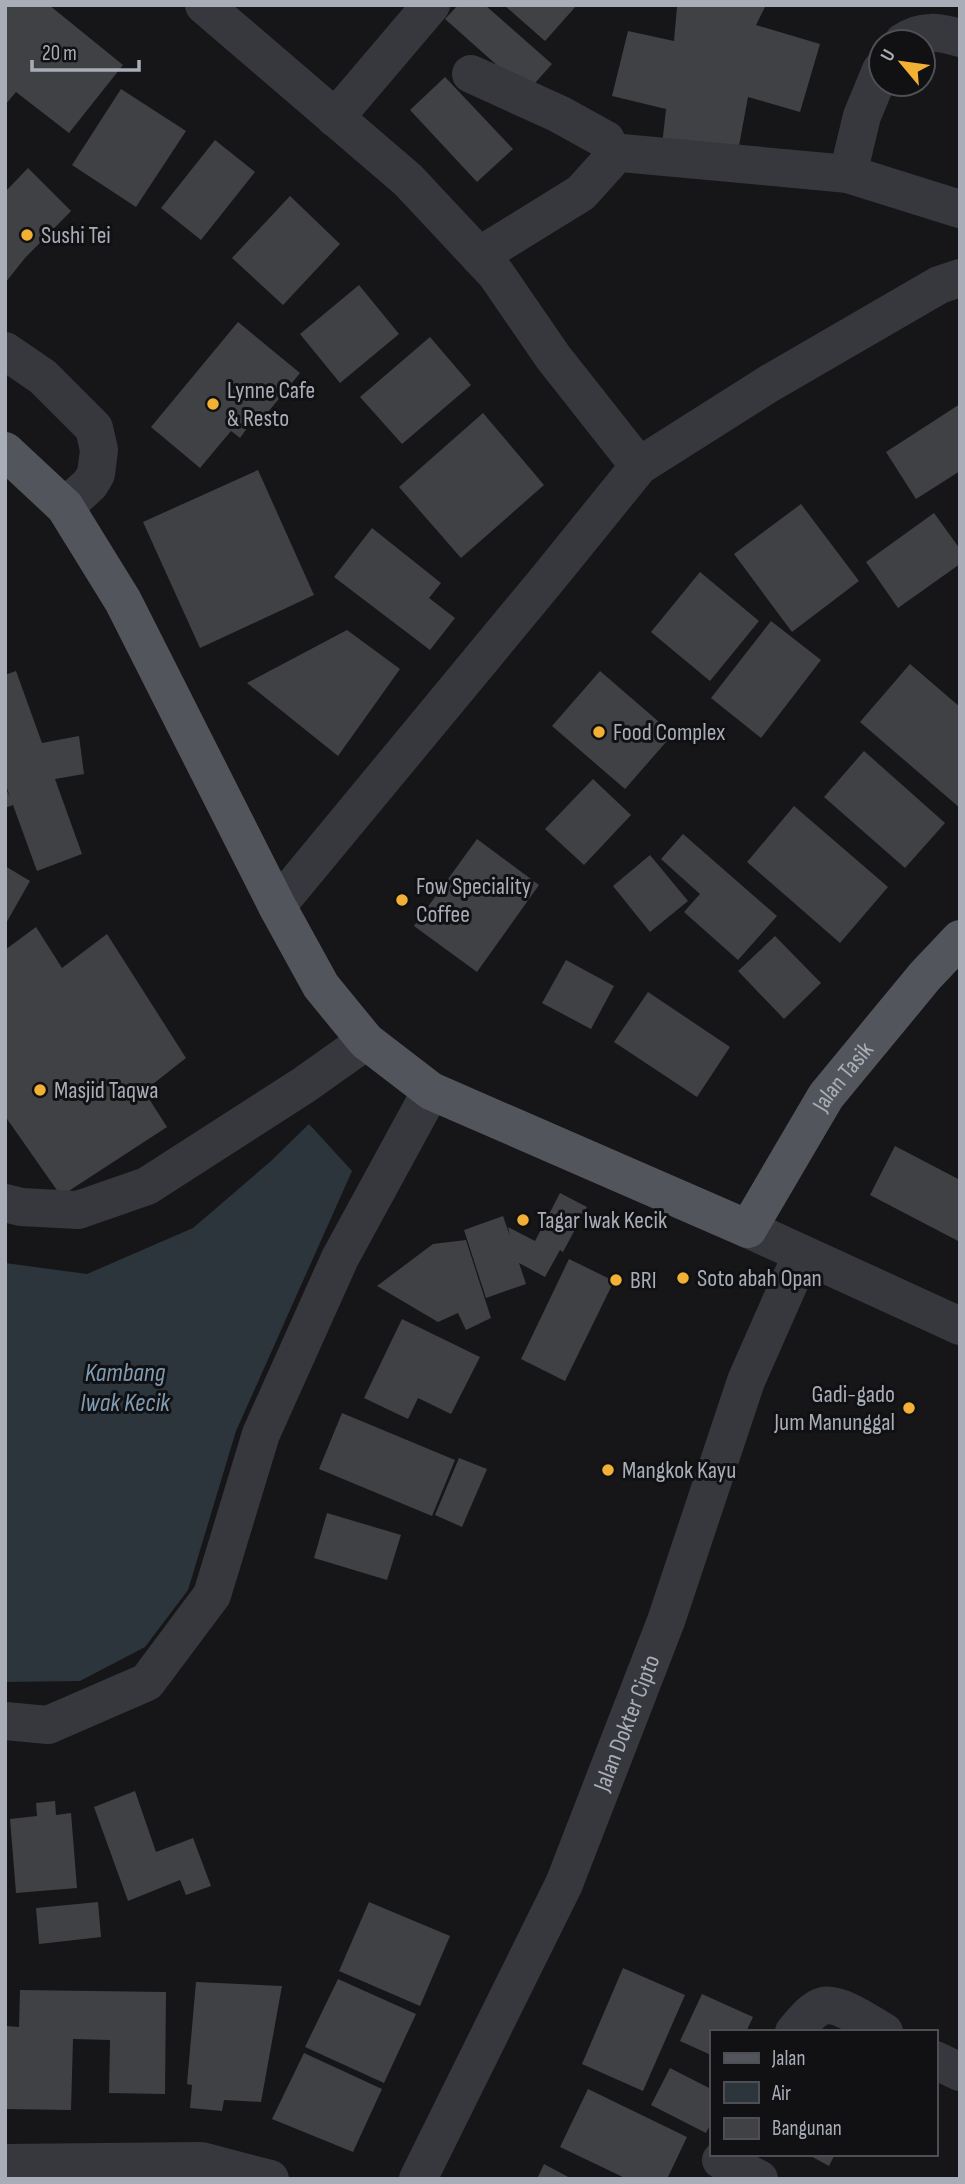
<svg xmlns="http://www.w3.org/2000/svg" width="965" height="2184" viewBox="0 0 965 2184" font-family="'Sofia Sans Condensed',sans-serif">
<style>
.water{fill:#2c353c}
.building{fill:#404145}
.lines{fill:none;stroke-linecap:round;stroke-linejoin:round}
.minor{stroke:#37383d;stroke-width:38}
.major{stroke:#53555c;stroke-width:38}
.poi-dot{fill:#f2b134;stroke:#111113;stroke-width:2.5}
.labels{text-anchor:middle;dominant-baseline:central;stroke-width:6;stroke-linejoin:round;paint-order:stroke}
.poi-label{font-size:24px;fill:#a8adb8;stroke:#111113;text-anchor:start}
.street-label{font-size:24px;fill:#a8adb8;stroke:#111113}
.water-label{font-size:26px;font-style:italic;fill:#7f9bb3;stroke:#111113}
</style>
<rect width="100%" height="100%" fill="#161618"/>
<path class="water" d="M309,1124L352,1171L236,1431L188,1590L145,1647L80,1681L5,1682V1263L87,1274L193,1228L271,1161Z"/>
<g class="building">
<path d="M5,5H49L123,65L69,133L16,92L5,105Z"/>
<path d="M458,5H485L552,64L527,92L445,19Z"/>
<path d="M504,5H577L545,41Z"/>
<path d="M673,5H766L756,25L820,44L800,112L748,97L736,162L661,155L666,109L612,96L628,31L674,41L677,7Z"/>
<path d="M445,77L513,149L477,182L410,110Z"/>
<path d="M121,89L186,131L136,207L72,165Z"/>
<path d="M215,140L255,172L201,240L161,208Z"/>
<path d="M28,168L71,211L25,258L5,283V192Z"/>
<path d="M290,196L340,244L283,305L232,258Z"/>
<path d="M359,285L399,334L340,383L300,334Z"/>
<path d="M238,322L300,373L255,428L250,424L240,438L231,431L200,468L151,427Z"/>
<path d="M430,337L471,385L402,444L360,397Z"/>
<path d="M960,404V471L916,499L886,452Z"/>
<path d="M483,413L544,485L461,558L399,487Z"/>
<path d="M258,470L314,595L200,648L143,522Z"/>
<path d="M801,504L859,581L792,632L734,554Z"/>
<path d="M934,513L960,549V564L898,608L866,562Z"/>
<path d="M372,528L441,583L429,598L455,618L430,650L334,577Z"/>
<path d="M700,572L759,621L710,681L651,632Z"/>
<path d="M771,621L821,660L761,738L711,698Z"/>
<path d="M347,630L400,669L338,756L247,683Z"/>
<path d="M910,664L960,707V808L860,722Z"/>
<path d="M16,671L42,743L79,736L84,774L55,779L82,854L37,871L13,805L5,808V787L10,797L5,783V675Z"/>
<path d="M600,671L673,734L625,789L552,726Z"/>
<path d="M864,751L945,823L905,868L824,797Z"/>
<path d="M593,779L631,815L584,865L545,829Z"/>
<path d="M794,806L888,887L840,943L747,862Z"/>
<path d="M683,834L777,916L738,960L684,912L700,894L661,859Z"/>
<path d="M477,839L539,885L477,972L414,926Z"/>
<path d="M650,855L688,901L650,932L613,886Z"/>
<path d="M5,866L30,881L5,925Z"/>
<path d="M36,927L62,968L107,934L186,1058L144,1091L167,1127L61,1196L5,1116V950Z"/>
<path d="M775,936L821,983L784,1019L738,971Z"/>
<path d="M566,960L614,986L591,1029L542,1003Z"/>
<path d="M648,992L730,1047L697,1097L614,1042Z"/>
<path d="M895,1146L960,1180V1242L870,1195Z"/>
<path d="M560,1193L587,1207L563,1252L560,1250L545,1277L519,1263L526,1284L486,1298L464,1230L503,1216L510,1236L508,1227L535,1241Z"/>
<path d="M466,1240L491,1318L466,1330L458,1313L438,1322L377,1286L433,1244Z"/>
<path d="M569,1259L614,1281L565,1381L521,1359Z"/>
<path d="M402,1319L480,1357L451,1414L418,1398L408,1419L364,1398Z"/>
<path d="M342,1413L455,1460L432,1516L319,1469Z"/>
<path d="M459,1458L487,1469L462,1527L435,1515Z"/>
<path d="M327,1513L401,1535L387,1580L314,1558Z"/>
<path d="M135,1791L156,1852L193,1838L211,1886L186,1895L180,1880L128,1901L94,1807Z"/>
<path d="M55,1801L56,1815L71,1813L77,1888L16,1893L10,1819L37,1816L36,1803Z"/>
<path d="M98,1902L101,1937L39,1944L36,1908Z"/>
<path d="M369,1902L450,1936L420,2006L339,1971Z"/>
<path d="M623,1968L685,1995L643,2091L582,2064Z"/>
<path d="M338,1979L416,2014L384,2083L305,2047Z"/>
<path d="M196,1982L282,1986L261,2102L224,2100L222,2111L190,2108L192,2085L187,2084Z"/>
<path d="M20,1990L166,1992L165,2094L109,2093L110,2040L73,2039L71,2110L5,2109L6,2026L19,2027Z"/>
<path d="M702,1994L753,2017L746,2032H711V2055L680,2041Z"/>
<path d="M304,2053L382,2089L353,2152L272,2119Z"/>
<path d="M670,2068L711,2089V2123L706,2133L651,2105Z"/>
<path d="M588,2089L687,2137L667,2179H627L560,2147Z"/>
<path d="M807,2154H835L829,2166Z"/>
<path d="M544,2164L572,2179H537Z"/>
</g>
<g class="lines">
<g class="minor">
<path d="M204,5L408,180L496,274L553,357L639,466"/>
<path d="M903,42C921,29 939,32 960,38"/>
<path d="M881,70L862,116L848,174L960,209"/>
<path d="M471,74L559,114L606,140L611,152L609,162L581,193L479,256"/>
<path d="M335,118L431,5"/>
<path d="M611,152L848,174"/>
<path d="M5,351L43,377L94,428L99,450L96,474L90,484L65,507"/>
<path d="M277,906L550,576L639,466L770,383L939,285L960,278"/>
<path d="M5,1203L21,1207L78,1210L147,1186L304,1085L366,1041"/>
<path d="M748,1229L960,1326"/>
<path d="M5,1721L48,1725L147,1682L212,1595L261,1434L340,1258L431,1091"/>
<path d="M794,2032C802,2023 812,2009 823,2006C839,2002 870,2024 884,2032"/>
<path d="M935,2060L960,2072"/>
<path d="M721,2160L759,2179"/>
<path d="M5,2163L201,2161L270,2179"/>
<path id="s1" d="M418,2179L564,1884L666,1621L746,1381L802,1254"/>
</g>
<path class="major" id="s2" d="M5,451L65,507L123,601L277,906L321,986L366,1041L431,1091L748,1229L826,1096L925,976L960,939"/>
</g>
<g class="poi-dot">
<circle cx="27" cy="235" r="7"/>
<circle cx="213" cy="404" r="7"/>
<circle cx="599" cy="732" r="7"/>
<circle cx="402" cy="900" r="7"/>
<circle cx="40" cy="1090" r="7"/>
<circle cx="523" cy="1220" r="7"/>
<circle cx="683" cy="1278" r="7"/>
<circle cx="616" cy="1280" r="7"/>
<circle cx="909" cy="1408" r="7"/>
<circle cx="608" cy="1470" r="7"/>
</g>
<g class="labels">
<g class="poi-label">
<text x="41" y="235">Sushi Tei</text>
<text x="227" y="390">Lynne Cafe<tspan x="227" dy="28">&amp; Resto</tspan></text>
<text x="613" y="732">Food Complex</text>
<text x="416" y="886">Fow Speciality<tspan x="416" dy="28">Coffee</tspan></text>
<text x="54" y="1090">Masjid Taqwa</text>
<text x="537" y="1220">Tagar Iwak Kecik</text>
<text x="697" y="1278">Soto abah Opan</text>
<text x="630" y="1280">BRI</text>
<text x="895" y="1394" text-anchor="end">Gadi-gado<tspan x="895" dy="28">Jum Manunggal</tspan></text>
<text x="622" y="1470">Mangkok Kayu</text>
</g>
<g class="street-label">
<text stroke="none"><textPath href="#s2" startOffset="1304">Jalan Tasik</textPath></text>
<text stroke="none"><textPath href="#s1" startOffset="502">Jalan Dokter Cipto</textPath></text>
</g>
<g class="water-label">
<text x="125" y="1373">Kambang<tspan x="125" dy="30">Iwak Kecik</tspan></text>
</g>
</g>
<rect width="965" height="2184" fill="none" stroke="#a8adb8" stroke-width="14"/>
<rect x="710" y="2030" width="228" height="126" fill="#111113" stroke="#4d4f55" stroke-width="2"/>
<rect x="724" y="2053" width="35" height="10" fill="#53555c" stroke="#4d4f55" stroke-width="2"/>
<text x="772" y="2065" font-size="21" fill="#a8adb8">Jalan</text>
<rect x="724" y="2082" width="35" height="21" fill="#2c353c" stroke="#4d4f55" stroke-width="2"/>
<text x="772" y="2100" font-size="21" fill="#a8adb8">Air</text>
<rect x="724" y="2118" width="35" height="21" fill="#404145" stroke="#4d4f55" stroke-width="2"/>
<text x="772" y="2135" font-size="21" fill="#a8adb8">Bangunan</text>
<g transform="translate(902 63) rotate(299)"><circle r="33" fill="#111113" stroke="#4d4f55" stroke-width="2"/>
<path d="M0-5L12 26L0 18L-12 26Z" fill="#f2b134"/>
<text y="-10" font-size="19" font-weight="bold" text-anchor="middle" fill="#a8adb8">U</text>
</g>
<path d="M32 60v10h107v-10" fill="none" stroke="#a8adb8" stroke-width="3.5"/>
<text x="42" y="60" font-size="21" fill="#a8adb8" stroke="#111113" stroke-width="5" paint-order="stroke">20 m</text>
</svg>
